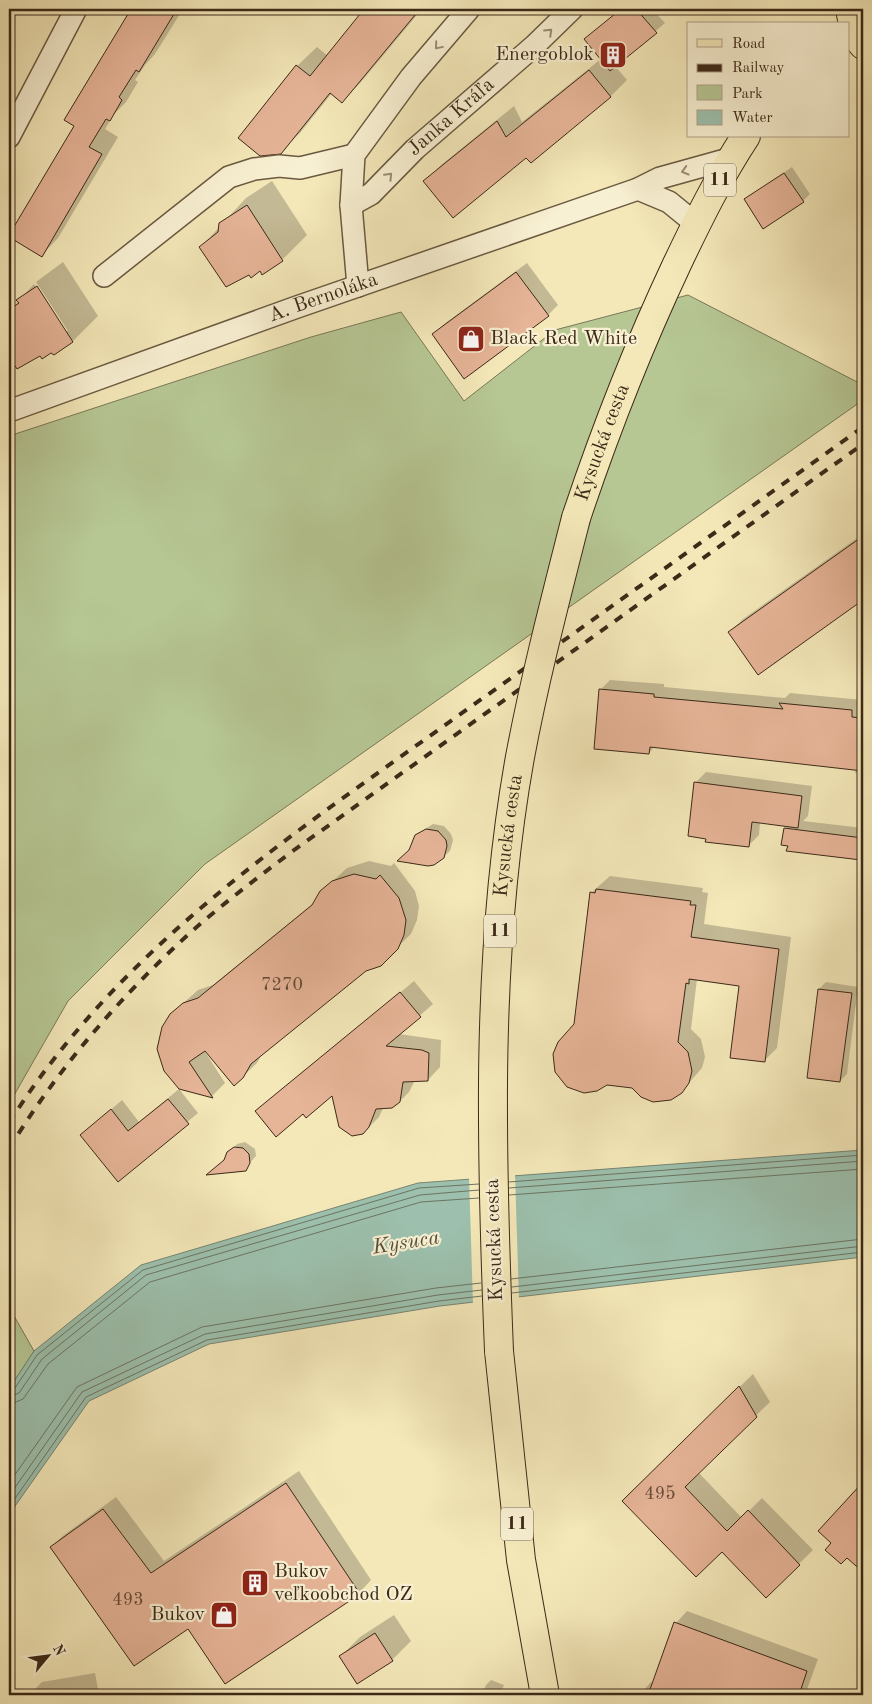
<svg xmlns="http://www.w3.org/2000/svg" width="872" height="1704" viewBox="0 0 872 1704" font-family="'Old Standard TT',serif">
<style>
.green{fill:#b6c794;stroke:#797856}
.water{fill:#9cc0ad;stroke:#768471}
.pier{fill:#f4e8b9}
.shadow{fill:#0003}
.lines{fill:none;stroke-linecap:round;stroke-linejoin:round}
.shore{stroke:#6c7462;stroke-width:1}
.building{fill:#e6b497;stroke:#3c2918}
.street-casing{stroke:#6a5940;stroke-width:24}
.primary-casing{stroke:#3c2918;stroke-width:30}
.street{stroke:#f8f0d2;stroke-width:21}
.primary{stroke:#f4e8b9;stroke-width:28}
.rail{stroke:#3c2918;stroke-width:4;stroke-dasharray:9 9;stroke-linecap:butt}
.primary-bridge-casing{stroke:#3c2918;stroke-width:30;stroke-linecap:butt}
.primary-bridge{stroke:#f4e8b9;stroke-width:28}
.oneway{stroke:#9a8c75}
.labels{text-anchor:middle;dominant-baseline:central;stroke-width:4.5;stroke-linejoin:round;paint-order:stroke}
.number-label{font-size:18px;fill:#664c38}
.shield{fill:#f8f0d2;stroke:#746550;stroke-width:1}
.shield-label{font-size:19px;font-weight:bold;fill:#3c2918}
.poi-label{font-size:20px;fill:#3c2918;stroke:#f8f0d2;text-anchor:end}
.street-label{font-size:20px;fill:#3c2918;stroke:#f8f0d2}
.water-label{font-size:21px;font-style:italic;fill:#544f3d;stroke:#f8f0d2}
</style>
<rect width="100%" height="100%" fill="#f4e8b9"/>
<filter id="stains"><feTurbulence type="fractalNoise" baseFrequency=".004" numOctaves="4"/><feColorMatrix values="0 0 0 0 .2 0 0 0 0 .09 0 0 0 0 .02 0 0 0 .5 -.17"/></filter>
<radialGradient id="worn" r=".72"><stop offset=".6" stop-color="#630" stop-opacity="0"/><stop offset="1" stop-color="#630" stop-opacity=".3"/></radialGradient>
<g class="green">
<path d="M688,295L863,385V400L205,864L68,1001L9,1104V436L311,337L401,312L464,401L555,330Z"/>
<path d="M9,1307L34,1351L9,1389Z"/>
</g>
<path class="water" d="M863,1150V1257L440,1306L209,1344L89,1401L13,1509L9,1522V1389L34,1351L141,1265L418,1183Z"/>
<path class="pier" d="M515,1174L519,1300L473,1305L469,1177Z"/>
<g class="shadow">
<path d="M133,9H183L155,54L145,65L135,80L138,82L126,102L114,114L105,129L118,137L58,238L42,255L75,125L66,119Z"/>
<path d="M366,9H422L361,82L342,102L332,93L300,133L280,152L297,66L317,47L328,56Z"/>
<path d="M621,9H652L665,23L615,66L627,80L611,96L527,156L425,181L441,165L514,106L522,122L601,59L585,39Z"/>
<path d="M678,9H694L688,15Z"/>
<path d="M792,167L810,194L803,201L745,199Z"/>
<path d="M272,181L307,235L282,260L261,270L201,247L246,198Z"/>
<path d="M63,262L98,316L73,341L54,354L52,351L40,354L17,367L9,354V312L34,284L65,331H68L36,282Z"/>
<path d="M527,263L558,305L548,315L433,334L444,324Z"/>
<path d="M863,534V599L759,673L730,632L743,619Z"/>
<path d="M610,680L664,684V687L785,698L790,693L862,700L863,774L855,773L856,769L655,746L649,753L600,690Z"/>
<path d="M706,772L812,786L808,816L803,821L863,828V855L860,858L789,844L785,829L789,825L760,822L759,835L748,846L695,783Z"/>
<path d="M433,824L444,826L451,834L453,840L450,851L443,857L410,849L416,835Z"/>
<path d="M369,861L391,866L394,863L415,891L419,906L417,920L411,934L380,964L365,970L262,1054L257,1063L234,1085L205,1049L204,1050L225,1083L212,1096L180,1088L171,1014L198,990L213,985L315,902L321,892L347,868Z"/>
<path d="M610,876L703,888L702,892L708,893L704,924L791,937L777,1048L764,1061L740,984L697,979L691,1029L701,1039L705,1057L702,1068L681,1092L575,1025L591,893Z"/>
<path d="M414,981L433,1004L399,1034L441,1040L440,1067L428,1080H415L409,1092L396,1105L383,1108L379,1117L366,1130L357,1134L348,1133L340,1126L333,1094L303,1113L257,1112Z"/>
<path d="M826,982L858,987L847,1074L840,1081L819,989Z"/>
<path d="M179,1089L198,1113L118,1180L82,1135L122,1100L139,1122Z"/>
<path d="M245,1142L255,1149L256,1156L241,1172L209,1173L226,1159L237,1144Z"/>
<path d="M753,1374L770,1402L698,1472L742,1518L762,1498L813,1550L766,1596L722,1550L637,1487Z"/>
<path d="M299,1471L371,1580L359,1593L188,1627L51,1547L64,1535L116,1497L164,1561Z"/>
<path d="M863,1483V1571L819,1531Z"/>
<path d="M687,1611L818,1659L805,1695H639L651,1682L654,1683L676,1623Z"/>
<path d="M394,1615L411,1641L392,1660L341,1656L360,1637Z"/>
<path d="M95,1673L99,1695H29L42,1682Z"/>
<path d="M491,1680L504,1685L500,1695H482L486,1685Z"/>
</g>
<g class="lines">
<g class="shore">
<path d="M509,1182L863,1155"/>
<path d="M509,1188L863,1161"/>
<path d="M509,1195L863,1169"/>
<path d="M511,1279L863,1239"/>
<path d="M512,1287L863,1246"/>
<path d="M512,1293L863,1252"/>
<path d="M9,1391L15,1388L37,1355L143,1270L419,1188L479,1184"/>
<path d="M9,1397L19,1393L42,1359L146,1275L420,1195L479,1190"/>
<path d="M9,1405L23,1399L48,1364L150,1282L421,1202L479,1198"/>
<path d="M9,1483L77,1387L202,1327L436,1288L481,1283"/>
<path d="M9,1496L82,1392L205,1334L438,1295L482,1290"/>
<path d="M9,1507L86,1397L207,1340L439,1301L482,1296"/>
</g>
</g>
<g class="building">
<path d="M131,9H177L139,72L136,70L119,97L122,100L110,121L106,119L89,147L102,154L42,257L9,237V235L74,126L64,120Z"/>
<path d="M364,9H420L342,103L330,93L281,154L260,156L238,138L296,65L310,76Z"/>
<path d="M621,9H636L657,33L610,71L584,39Z"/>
<path d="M589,70L611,97L531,163L526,158L453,218L423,181L497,121L506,137Z"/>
<path d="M784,173L804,202L763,229L744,199Z"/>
<path d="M247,205L283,261L262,275L260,271L251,278L249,275L226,287L199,247L218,232L219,223Z"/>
<path d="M516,272L549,316L464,379L432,334Z"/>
<path d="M37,286L73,342L54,355L51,353L42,359L40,356L17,369L9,356V310L19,303L16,300Z"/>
<path d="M863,536V600L758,675L728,632Z"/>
<path d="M599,689L654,694V697L783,709L779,703L852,710V717L863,718V771L650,747L649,754L594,749Z"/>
<path d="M694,782L802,796L798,828L752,822L749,847L705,842L706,839L688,836Z"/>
<path d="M784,828L863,838L861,860L786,851L788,846L781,845Z"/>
<path d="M426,829L438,831L446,840L447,846L444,858L434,865L428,866L397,861L409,850L415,835Z"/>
<path d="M354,874L376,879L380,875L399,898L406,920L404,935L398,949L381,966L366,971L251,1064L243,1078L234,1086L205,1051L189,1062L213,1098L179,1089L164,1071L157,1049L162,1027L170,1014L183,1003L198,998L312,905L320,891L332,881Z"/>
<path d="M596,889L691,901L690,905H696L691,937L779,949L765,1062L730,1058L739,986L689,979V984L686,983L678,1042L688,1052L692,1071L689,1083L682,1093L671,1100L653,1102L641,1097L632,1088L607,1085L597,1091L584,1093L567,1087L555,1072L553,1054L558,1042L574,1024L590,892L595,893Z"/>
<path d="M818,989L852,993L840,1082L807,1078Z"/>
<path d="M400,992L421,1017L386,1046L422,1050L429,1053L428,1081L403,1082L400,1102L392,1108L376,1109L369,1127L363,1134L352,1136L339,1127L332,1096L306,1118L303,1114L276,1137L255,1111Z"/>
<path d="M168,1099L189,1124L118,1182L80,1135L111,1109L128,1131Z"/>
<path d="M234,1147L243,1148L249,1154L250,1163L246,1171L206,1175L224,1160L227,1152Z"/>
<path d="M739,1386L757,1417L685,1487L727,1531L748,1510L800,1565L766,1598L722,1552L696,1577L622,1501Z"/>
<path d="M863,1482V1572L847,1558L841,1564L825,1550L831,1543L818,1531Z"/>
<path d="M286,1483L360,1594L225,1684L188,1629L134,1666L50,1547L103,1509L151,1573Z"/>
<path d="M674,1622L807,1671L799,1695H648Z"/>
<path d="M375,1633L393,1661L357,1684L339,1656Z"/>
</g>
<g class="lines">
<g class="street-casing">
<g id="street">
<path d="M9,137L76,9"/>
<path d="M638,189L669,202L696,224"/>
<path id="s1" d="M351,205L371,194L415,149L534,46L572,9"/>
<path d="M104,276L229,177L254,169L279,166L300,168L354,155"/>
<path d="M358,286L351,205L354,155L411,77L469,9"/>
<path id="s2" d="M9,411L297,307L638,189L660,178L732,158"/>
</g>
</g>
<g class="primary-casing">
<g id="primary">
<path d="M850,9L855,35L863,45"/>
<path id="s3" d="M576,518C605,431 638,347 677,264C698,220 719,177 746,136"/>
<path d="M499,1351L521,1560L545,1695"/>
</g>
</g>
<use href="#street" class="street"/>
<use href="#primary" class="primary"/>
<g class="rail">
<path d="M9,1123C119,948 290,836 455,718C591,621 727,524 863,427"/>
<path d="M9,1149C55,1073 113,1005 178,944C213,911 252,882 290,853L863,444"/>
</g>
<g class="primary-bridge-casing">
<g id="primary-bridge">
<path id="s4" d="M499,1351C491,1154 485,952 520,757C535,677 556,597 576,518"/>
</g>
</g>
<use href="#primary-bridge" class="primary-bridge"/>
</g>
<defs><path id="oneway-chevron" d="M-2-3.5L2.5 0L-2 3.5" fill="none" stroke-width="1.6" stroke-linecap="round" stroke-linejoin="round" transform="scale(1.25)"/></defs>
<g class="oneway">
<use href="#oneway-chevron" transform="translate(549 32) rotate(-44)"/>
<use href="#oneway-chevron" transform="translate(438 46) rotate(130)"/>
<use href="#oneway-chevron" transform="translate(685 171) rotate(164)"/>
<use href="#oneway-chevron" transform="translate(389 176) rotate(-46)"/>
</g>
<defs>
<g id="building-square" transform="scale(1.4375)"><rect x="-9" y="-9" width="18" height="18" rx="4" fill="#8f2418" stroke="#f8f0d2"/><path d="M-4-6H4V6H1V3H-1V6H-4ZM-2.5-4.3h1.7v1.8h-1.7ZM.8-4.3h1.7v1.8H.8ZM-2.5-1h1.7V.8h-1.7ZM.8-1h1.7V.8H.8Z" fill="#fff"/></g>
<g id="shop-square" transform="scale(1.4375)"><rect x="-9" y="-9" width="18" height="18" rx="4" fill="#8f2418" stroke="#f8f0d2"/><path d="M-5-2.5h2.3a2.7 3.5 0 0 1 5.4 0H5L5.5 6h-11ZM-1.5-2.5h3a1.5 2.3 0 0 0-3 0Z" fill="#fff"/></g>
</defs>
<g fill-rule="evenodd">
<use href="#building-square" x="613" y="55"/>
<use href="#shop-square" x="471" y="339"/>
<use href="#building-square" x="255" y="1583"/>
<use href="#shop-square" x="224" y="1615"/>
</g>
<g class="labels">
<g class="number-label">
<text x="282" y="985">7270</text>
<text x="660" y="1494">495</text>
<text x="128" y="1600">493</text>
</g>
<g class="shield">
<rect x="704" y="163.5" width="32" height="33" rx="4"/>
<rect x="484" y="914.5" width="32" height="33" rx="4"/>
<rect x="501" y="1507.5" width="32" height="33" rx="4"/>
</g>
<g class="shield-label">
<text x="720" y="180">11</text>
<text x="500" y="931">11</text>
<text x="517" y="1524">11</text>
</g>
<g class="poi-label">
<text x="594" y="55">Energoblok</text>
<text x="490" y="339" text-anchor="start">Black Red White</text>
<text x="274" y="1572" text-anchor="start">Bukov<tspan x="274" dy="23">veľkoobchod OZ</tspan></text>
<text x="205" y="1615">Bukov</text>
</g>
<g class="street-label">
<text stroke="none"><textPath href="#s1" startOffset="134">Janka Kráľa</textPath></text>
<text stroke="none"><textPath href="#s2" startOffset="334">A. Bernoláka</textPath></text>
<text stroke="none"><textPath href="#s3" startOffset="80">Kysucká cesta</textPath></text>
<text stroke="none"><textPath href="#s4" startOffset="516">Kysucká cesta</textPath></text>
<text transform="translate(495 1240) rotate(-92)">Kysucká cesta</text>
</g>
<g class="water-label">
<text transform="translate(406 1243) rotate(-9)">Kysuca</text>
</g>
</g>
<rect width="872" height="1704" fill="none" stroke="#f4e8b9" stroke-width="30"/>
<rect x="10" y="10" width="852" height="1684" fill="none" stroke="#3c2918" stroke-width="2.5"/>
<rect x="15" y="15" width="842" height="1674" fill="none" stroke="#3c2918"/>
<rect x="687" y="22" width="162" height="115" fill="#f8f0d2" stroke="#ada088"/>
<rect x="697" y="39" width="25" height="8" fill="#f4e8b9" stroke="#ada088"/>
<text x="732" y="48" font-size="15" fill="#3c2918">Road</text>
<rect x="697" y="64" width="25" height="8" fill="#3c2918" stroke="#ada088"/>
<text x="732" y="72" font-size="15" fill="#3c2918">Railway</text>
<rect x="697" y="85" width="25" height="15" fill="#b6c794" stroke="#ada088"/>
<text x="732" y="98" font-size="15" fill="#3c2918">Park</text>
<rect x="697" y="110" width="25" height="15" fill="#9cc0ad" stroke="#ada088"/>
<text x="732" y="122" font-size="15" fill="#3c2918">Water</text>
<g transform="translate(48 1656) rotate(61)" stroke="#f8f0d2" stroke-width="4" paint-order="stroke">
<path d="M0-4L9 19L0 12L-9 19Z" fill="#3c2918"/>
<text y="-8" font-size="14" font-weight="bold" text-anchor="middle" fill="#3c2918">N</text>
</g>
<rect width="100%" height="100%" filter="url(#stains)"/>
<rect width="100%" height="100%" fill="url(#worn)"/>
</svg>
